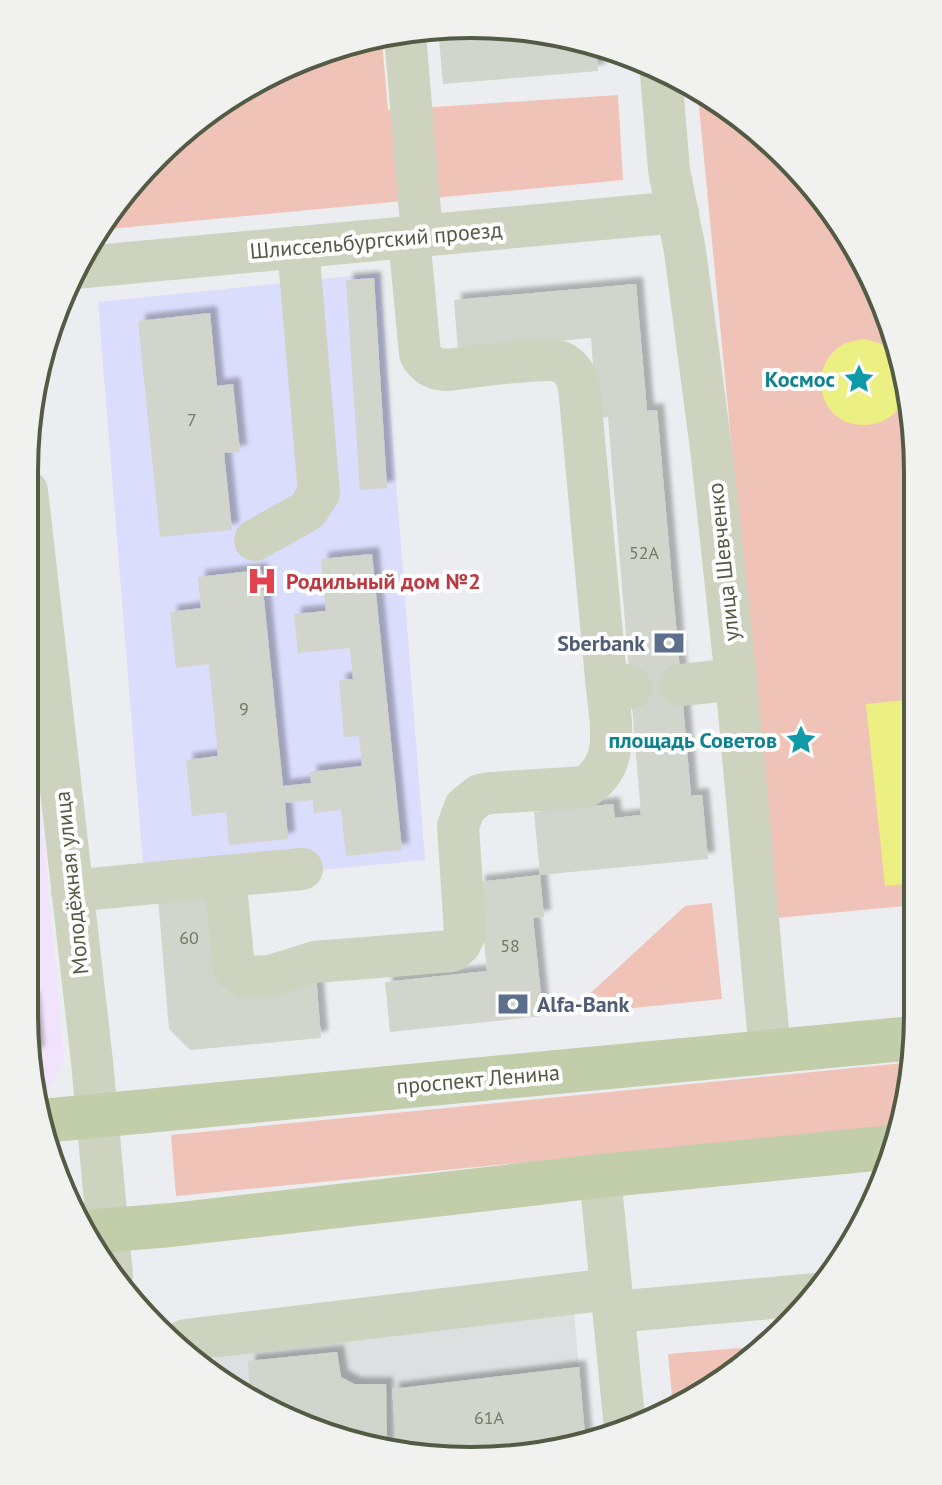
<svg xmlns="http://www.w3.org/2000/svg" width="942" height="1485" viewBox="0 0 942 1485" font-family="'PT Sans',sans-serif">
<style>
.commercial{fill:#f1e3fc}
.education{fill:#dddfe1}
.medical{fill:#daddfc}
.green{fill:#f0c3b8}
.water{fill:#ecef82}
.building{fill:#d1d5cb;filter:url(#shadow)}
.lines{fill:none;stroke-linecap:round;stroke-linejoin:round}
.minor{stroke:#cdd3bf;stroke-width:42}
.major{stroke:#c2cdaa;stroke-width:44}
.labels{text-anchor:middle;dominant-baseline:central;stroke-width:8;stroke-linejoin:round;paint-order:stroke}
.number-label{font-size:18px;fill:#737a66}
.street-label{font-size:22px;fill:#545b44;stroke:#fff}
.culture-label{font-size:22px;font-weight:bold;fill:#0d838f;stroke:#fff;text-anchor:end}
.health-label{font-size:22px;font-weight:bold;fill:#be3a42;stroke:#fff;text-anchor:start}
.service-label{font-size:22px;font-weight:bold;fill:#4e5e75;stroke:#fff;text-anchor:end}
.rim{fill:none;stroke:#545b44;stroke-width:4}
</style>
<defs>
<filter id="shadow"><feDropShadow dx="7" dy="-7" stdDeviation="2" flood-color="#0004"/></filter>
</defs>
<rect width="100%" height="100%" fill="#ecedf0"/>
<path class="commercial" d="M26,653L64,1057L57,1075L44,1092L37,1093L24,1014Z"/>
<path class="education" d="M574,1311L586,1446L471,1461L327,1437L216,1378L214,1348Z"/>
<path class="medical" d="M380,273L425,860L145,887L98,302Z"/>
<g class="green">
<path d="M382,41L388,110L618,95L623,180L99,230L135,177L273,70Z"/>
<path d="M698,96L765,135L872,273L917,442L915,905L777,918Z"/>
<path d="M712,903L722,999L584,1013L583,1000L685,906Z"/>
<path d="M914,1062V1072L900,1126L176,1196L171,1135Z"/>
<path d="M765,1346L719,1386L673,1407L668,1354Z"/>
</g>
<g class="water">
<path d="M862,339C888,344 892,347 898,373C900,380 905,390 903,397C896,430 846,434 829,408C815,388 820,356 844,344C849,341 856,341 862,339Z"/>
<path d="M916,699L915,883L885,886L866,704Z"/>
</g>
<g class="building">
<path d="M451,26L596,45L598,71L443,84L438,27Z"/>
<path d="M374,278L387,488L360,490L346,280Z"/>
<path d="M636,284L647,411L657,410L691,796L702,795L708,859L540,875L534,812L613,804L615,818L641,815L608,417L597,418L591,338L458,350L454,300Z"/>
<path d="M210,313L217,386L233,384L240,452L224,453L232,530L160,537L138,321Z"/>
<path d="M372,554L402,850L346,856L341,810L314,813L313,800L285,803L288,839L229,845L226,812L192,816L186,760L218,756L209,664L176,668L170,612L201,608L198,577L261,570L283,786L311,783L310,772L362,766L359,736L344,737L339,680L353,679L350,648L298,653L294,614L326,611L321,559Z"/>
<path d="M540,875L544,917L533,918L543,1016L390,1032L385,982L487,971L478,882Z"/>
<path d="M212,893L220,985L316,976L321,1038L190,1050L169,1029L158,898Z"/>
<path d="M24,999H33L38,1054H31Z"/>
<path d="M337,1352L341,1377L354,1384H386L387,1447L327,1437L250,1396L248,1361Z"/>
<path d="M579,1367L586,1446L513,1455L457,1459L397,1449L392,1389Z"/>
</g>
<g class="lines">
<g class="minor">
<path d="M405,35L422,235"/>
<path d="M661,74L669,170L685,251L712,456L736,679L770,1052"/>
<path d="M409,237L420,354C426,365 433,369 446,370C466,368 546,356 561,362C572,367 576,376 579,386L606,678"/>
<path d="M74,268L678,212"/>
<path d="M27,491L92,1062L112,1276"/>
<path d="M255,540L307,511L319,493L298,247"/>
<path d="M681,685L736,679"/>
<path d="M225,876L302,869"/>
<path d="M72,891L225,876L234,968L245,977L270,976L315,962L452,951L460,944L465,933L458,826L465,807L480,795L491,793L585,787C624,763 609,717 606,678L631,688"/>
<path d="M600,1176L625,1428"/>
<path d="M614,1312L816,1294"/>
<path d="M185,1340L611,1289"/>
</g>
<g class="major">
<path d="M42,1121L914,1038"/>
<path d="M85,1232L171,1225L600,1176L894,1147"/>
</g>
</g>
<defs>
<g id="sight-bare" transform="scale(2.4)"><path d="M0-6L1.8-2.2L6-1.7L2.9 1.2L3.7 5.4L0 3.3L-3.7 5.4L-2.9 1.2L-6-1.7L-1.8-2.2Z" fill="#0f9aa8" stroke="#fff" stroke-width="2.5" paint-order="stroke"/></g>
<g id="hospital-bare" transform="scale(2.4)"><path d="M-5-5h3v3.5h4V-5h3V5h-3V1.5h-4V5h-3Z" fill="#e0444e" stroke="#fff" stroke-width="2.5" paint-order="stroke"/></g>
<g id="bank-bare" transform="scale(2.4)"><path d="M-6-4H6V4H-6ZM0-2.3a2.3 2.3 0 1 0 0 4.6a2.3 2.3 0 1 0 0-4.6Z" fill="#5c6f8a" stroke="#fff" stroke-width="2.5" paint-order="stroke"/></g>
</defs>
<g fill-rule="evenodd">
<use href="#sight-bare" x="859" y="379"/>
<use href="#hospital-bare" x="262" y="581"/>
<use href="#bank-bare" x="669" y="643"/>
<use href="#sight-bare" x="801" y="740"/>
<use href="#bank-bare" x="513" y="1004"/>
</g>
<g class="labels">
<g class="number-label">
<text x="192" y="419">7</text>
<text x="644" y="552">52А</text>
<text x="244" y="708">9</text>
<text x="189" y="937">60</text>
<text x="510" y="945">58</text>
<text x="489" y="1417">61А</text>
</g>
<g class="street-label">
<text transform="translate(376 240) rotate(-5)">Шлиссельбургский проезд</text>
<text transform="translate(723 562) rotate(-96)">улица Шевченко</text>
<text transform="translate(71 883) rotate(-96)">Молодёжная улица</text>
<text transform="translate(478 1079) rotate(-5)">проспект Ленина</text>
</g>
<g class="culture-label">
<text x="835" y="379">Космос</text>
<text x="777" y="740">площадь Советов</text>
</g>
<g class="health-label">
<text x="286" y="581">Родильный дом №2</text>
</g>
<g class="service-label">
<text x="645" y="643">Sberbank</text>
<text x="537" y="1004" text-anchor="start">Alfa-Bank</text>
</g>
</g>
<path d="M0 0H942V1485H0ZM471 38H471A433 433 0 0 1 904 471V1014A433 433 0 0 1 471 1447H471A433 433 0 0 1 38 1014V471A433 433 0 0 1 471 38Z" fill="#f1f2f0" fill-rule="evenodd"/>
<path class="rim" d="M471 38H471A433 433 0 0 1 904 471V1014A433 433 0 0 1 471 1447H471A433 433 0 0 1 38 1014V471A433 433 0 0 1 471 38Z"/>
</svg>
